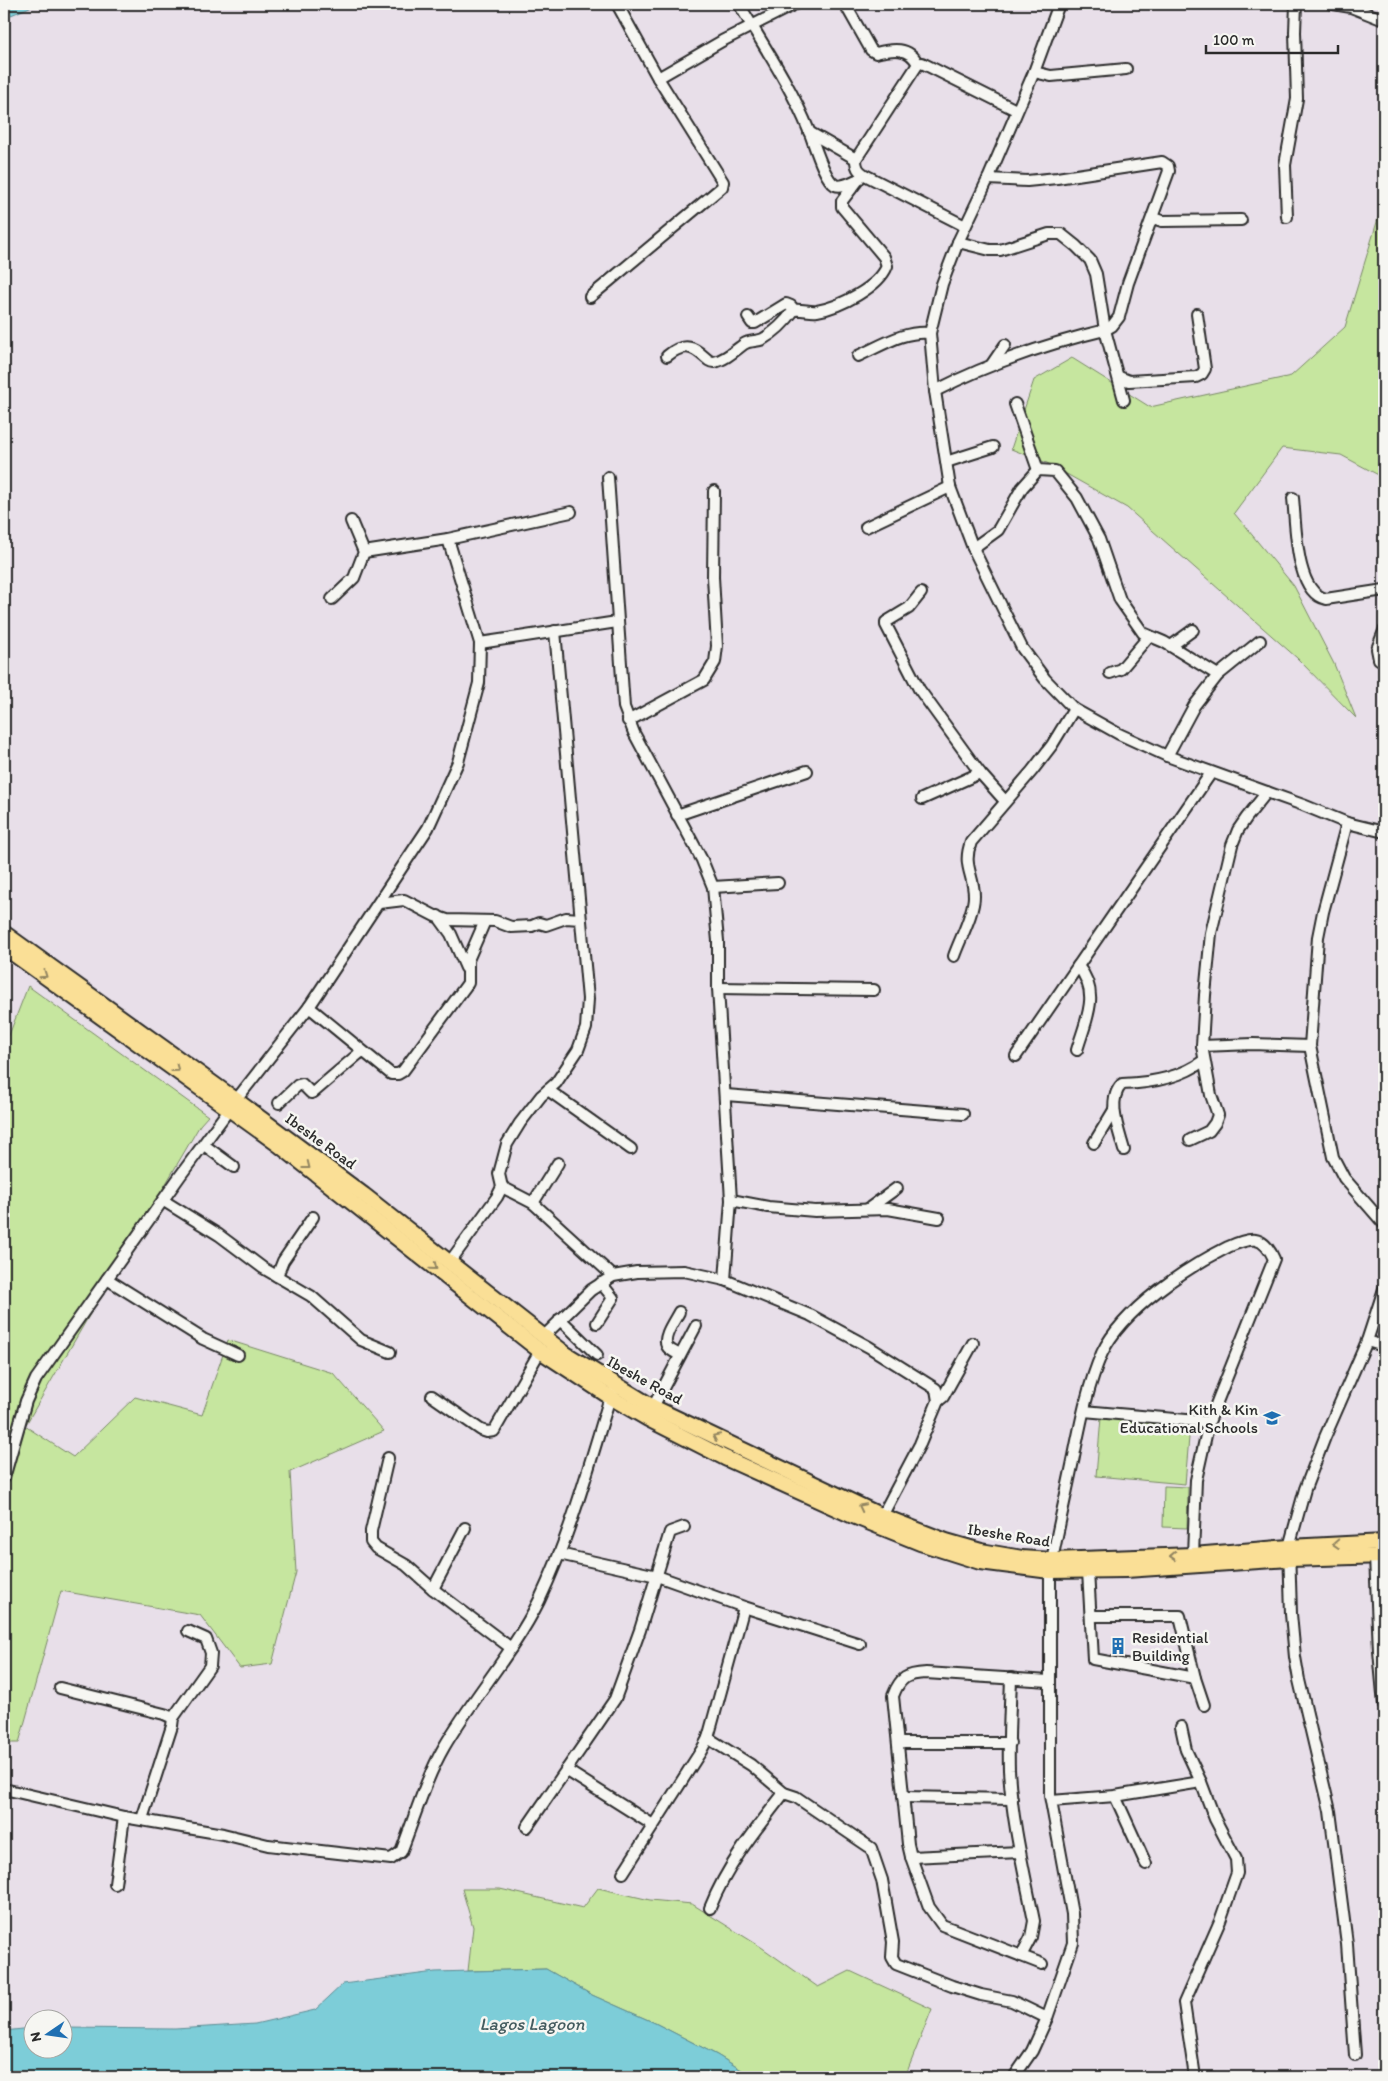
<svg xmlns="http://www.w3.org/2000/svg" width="1388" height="2081" viewBox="0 0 1388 2081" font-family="Itim,sans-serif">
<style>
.green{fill:#c6e69f;stroke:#788865}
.water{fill:#7dcdd8;stroke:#5c8c93}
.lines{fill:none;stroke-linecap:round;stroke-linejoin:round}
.minor-casing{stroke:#2b2b2b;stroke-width:14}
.major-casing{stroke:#2b2b2b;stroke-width:18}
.minor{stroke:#f6f6f2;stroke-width:10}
.major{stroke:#fadf96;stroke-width:14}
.oneway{stroke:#928560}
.labels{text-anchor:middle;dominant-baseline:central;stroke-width:5;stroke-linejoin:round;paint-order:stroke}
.street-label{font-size:16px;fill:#2b2b2b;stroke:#f6f6f2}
.poi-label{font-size:16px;fill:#2b2b2b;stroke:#f6f6f2;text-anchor:end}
.water-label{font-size:18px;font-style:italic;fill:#445c5f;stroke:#f6f6f2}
</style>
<rect width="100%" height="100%" fill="#e8dfe9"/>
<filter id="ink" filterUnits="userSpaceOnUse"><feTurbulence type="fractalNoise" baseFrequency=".02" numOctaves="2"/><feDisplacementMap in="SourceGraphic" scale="10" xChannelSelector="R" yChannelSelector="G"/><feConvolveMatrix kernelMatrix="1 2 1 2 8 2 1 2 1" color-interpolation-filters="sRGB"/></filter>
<g filter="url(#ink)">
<g class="green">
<path d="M1384,199V478L1341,455L1282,448L1234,513L1294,586L1334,664L1356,718L1297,658L1127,508L1047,463L1011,449L1034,380L1072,358L1150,407L1291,376L1345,327Z"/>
<path d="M28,986L208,1116L200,1125L25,1426L73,1457L135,1397L202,1415L228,1340L333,1373L384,1431L290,1472L296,1572L272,1664L240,1668L200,1615L61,1591L19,1743H4V1048Z"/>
<path d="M1101,1418L1190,1426L1185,1484L1096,1476Z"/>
<path d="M1164,1486L1188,1487L1187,1528L1163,1527Z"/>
<path d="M598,1888L650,1900L692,1904L761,1947L818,1987L850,1971L932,2009L905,2077H753L717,2055L655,2023L592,1995L546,1969L468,1971L473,1927L462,1889H500L583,1908Z"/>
</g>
<g class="water">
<path d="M4,4H37L4,18Z"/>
<path d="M546,1969L592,1995L655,2023L717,2055L753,2077H4V2031L32,2028V2048H62L63,2028L175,2029L255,2024L315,2010L343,1984L435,1972Z"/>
</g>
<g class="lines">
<g class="minor-casing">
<g id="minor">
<path d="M739,4C763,45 791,86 809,131C814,143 824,179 835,185C842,188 851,182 857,180"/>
<path d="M845,4L871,50L876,53C892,49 909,46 918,64"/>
<path d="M1059,4L1034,72L988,179L958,242L942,284L930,333L935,391L950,487L973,548L1022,648L1045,679L1074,709L1119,734L1167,756L1303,805L1347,823L1384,832"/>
<path d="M1333,4L1351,7L1384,20"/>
<path d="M918,64L856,159C856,167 858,171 865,175L965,226"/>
<path d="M918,64L922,63L1016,110"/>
<path d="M1034,72L1051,76L1126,69"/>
<path d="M658,78L722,41L795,4"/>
<path d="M809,132L856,159"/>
<path d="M1287,217L1285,165L1297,99L1295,32L1296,4"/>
<path d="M1153,218L1162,221L1241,220"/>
<path d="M958,242L990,250H1000L1049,234H1061L1076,246L1090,260L1096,274L1105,330L1124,400"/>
<path d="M590,297L722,187L723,182L658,78L617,4"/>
<path d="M748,317L752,323H755L786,304L791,306L794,310"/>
<path d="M667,356C695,333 703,363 714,362C725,360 736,350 744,344C750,340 757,342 763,339C775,332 786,321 794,310C802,309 810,312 817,311C840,307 879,287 887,266L884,257L842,207V201L859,179"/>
<path d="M858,356C881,346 904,330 930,333"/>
<path d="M992,364L1005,345"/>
<path d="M1119,377L1129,381L1196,377L1202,374L1205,369L1197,314"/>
<path d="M935,391C990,363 1046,344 1105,330L1112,326L1119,317L1128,283L1169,171L1168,166L1162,162L1057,178L1027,181L988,179"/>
<path d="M1015,404L1038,470"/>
<path d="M946,462L993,447"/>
<path d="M608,477L624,707L634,733L702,860L713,887L718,941V988L731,1200L725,1280"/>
<path d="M1293,498C1296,524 1295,593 1326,599L1384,590"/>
<path d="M866,527L950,487"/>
<path d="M973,548L998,530L1022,488L1038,470L1055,471L1077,498L1099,539L1120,600L1143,633L1164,642L1218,675"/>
<path d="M364,552L448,539L571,512"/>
<path d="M921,593L909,608L886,622V625L919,689L980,773L1005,801"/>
<path d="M332,599L354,578L364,552L351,521"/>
<path d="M480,643L617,622"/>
<path d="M1171,646L1193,630"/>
<path d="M1379,659L1377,649L1384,631"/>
<path d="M1110,673L1121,669L1149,636"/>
<path d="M628,721L704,680L715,662L717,646L713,577L714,491"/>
<path d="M1167,756L1194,706L1218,675L1260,641"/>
<path d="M922,799L980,773"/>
<path d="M677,815L807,771"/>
<path d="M1347,823L1323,912L1318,937L1310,1046L1333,1157L1344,1178L1384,1224"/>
<path d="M713,887L778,883"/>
<path d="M379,903L404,900L435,916L447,920L495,921L511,927L532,926L539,923L546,925L566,918L580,919"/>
<path d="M438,916L451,934L466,968"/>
<path d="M954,956C960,939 974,913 974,896C974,874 962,866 971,842L1032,771L1052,745L1074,709"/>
<path d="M718,988L874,990"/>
<path d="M309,1007L391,1074H398L403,1071L468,983V960L485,921"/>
<path d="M1202,1046L1253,1044L1310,1046"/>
<path d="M1077,1050C1086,1019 1101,994 1078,966"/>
<path d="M1016,1056L1211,773"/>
<path d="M548,1090L631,1149"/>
<path d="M726,1095L963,1114"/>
<path d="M279,1103L298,1085L302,1084L311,1093L314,1092L362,1051"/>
<path d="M1190,1140L1209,1131L1215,1123L1218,1115L1211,1095L1202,1046L1205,995L1211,933L1232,845L1238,830L1247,817L1267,792"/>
<path d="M1094,1143L1114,1110"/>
<path d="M204,1145L234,1167"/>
<path d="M1124,1150C1119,1131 1106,1100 1122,1084C1150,1083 1181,1078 1203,1061"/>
<path d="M502,1187L533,1203L613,1276"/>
<path d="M731,1200L768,1207L815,1211L888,1209L939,1218"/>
<path d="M164,1201L219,1235L263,1268L311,1296L361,1340L390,1352"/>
<path d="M533,1203L558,1163"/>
<path d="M868,1209L897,1188"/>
<path d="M449,1263L497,1197L502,1187L499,1174L507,1144L520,1123L541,1096L556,1083L578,1050L586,1028L588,999L555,631"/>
<path d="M277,1276L283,1261L313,1217"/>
<path d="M107,1279L203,1339L238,1355"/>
<path d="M679,1312C675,1320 662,1337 667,1346C669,1350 676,1353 680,1355"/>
<path d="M560,1319L597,1355"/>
<path d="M597,1323L613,1298L601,1283"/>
<path d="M543,1337L591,1290L613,1276L637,1272L684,1271L725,1280L810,1315L869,1347L936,1389L938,1401"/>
<path d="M1367,1341L1384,1346"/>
<path d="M432,1396L481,1430L487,1432L494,1431L540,1351"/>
<path d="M653,1407L696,1326"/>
<path d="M1084,1411L1209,1422"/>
<path d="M388,1458L371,1531V1542L376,1548L406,1565L433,1589L511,1648"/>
<path d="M4,1478L26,1401L36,1379L180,1176L236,1100L309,1007L428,828L458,762L479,683L480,643L448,539"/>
<path d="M882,1516L920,1444L938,1401L943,1397L973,1343"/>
<path d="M559,1554L657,1576L744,1607L860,1644"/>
<path d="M1375,1556L1379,1651L1384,1705"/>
<path d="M1052,1560C1059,1525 1067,1490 1074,1456C1081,1421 1088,1385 1102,1353C1123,1309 1186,1268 1228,1247C1250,1237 1263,1234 1274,1259L1209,1422L1196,1480L1193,1555"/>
<path d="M1088,1571L1093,1659L1195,1678"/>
<path d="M433,1589L465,1528"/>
<path d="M1091,1616H1180L1195,1678L1204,1705"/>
<path d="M1011,1678C1010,1709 1008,1740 1009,1770C1012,1821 1024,1871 1034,1921L1031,1937L1021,1956"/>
<path d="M60,1688L164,1714L173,1718"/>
<path d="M1181,1727L1186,1750L1201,1782L1215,1819L1236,1859L1237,1873L1220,1921L1184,2003L1195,2077"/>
<path d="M708,1738L751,1765L784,1793L796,1797L871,1848L882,1880L893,1942L892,1957L896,1964L952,1986L981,1995L1012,2001L1047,2018"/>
<path d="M898,1743H1010"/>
<path d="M566,1770L653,1825"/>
<path d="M4,1789L124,1817L223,1834L268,1845L391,1859L401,1852C415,1817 425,1780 444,1747C473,1697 513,1653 539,1601C570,1536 589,1466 610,1397L613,1392"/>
<path d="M1115,1796L1146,1864"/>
<path d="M903,1797L1012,1799"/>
<path d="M1051,1801L1115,1796L1201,1782"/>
<path d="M142,1819L172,1726L173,1718L210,1666L211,1653L206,1639L188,1631"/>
<path d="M527,1827L615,1699L640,1630L670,1532L684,1527"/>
<path d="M911,1857L1020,1852"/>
<path d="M623,1873L701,1751L708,1738L744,1607"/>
<path d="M115,1884L124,1817"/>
<path d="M710,1908C727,1865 756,1829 784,1793"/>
<path d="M1042,1964L942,1925L929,1907L911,1857L908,1844L893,1696C900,1677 907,1674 926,1673L1049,1681"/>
<path d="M1355,2055L1347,1944L1330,1811L1299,1680L1295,1657L1291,1614L1289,1547L1305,1489L1325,1437L1367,1341L1384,1289"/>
<path d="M1014,2077L1032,2051L1047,2018L1073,1943L1072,1914L1050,1796V1571"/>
</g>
</g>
<g class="major-casing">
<g id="major">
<path d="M4,933L236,1100L364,1195L566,1354L653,1407L882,1516L946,1541L981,1551L1022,1558L1052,1560L1193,1555L1289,1547L1384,1542"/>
<path d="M4,947L279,1145L540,1351L610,1397L648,1419L725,1458L853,1516L920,1543L980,1562L1050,1571L1126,1570L1290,1559L1384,1556"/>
</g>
</g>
<use href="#minor" class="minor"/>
<use href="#major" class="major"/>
</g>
<defs><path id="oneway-chevron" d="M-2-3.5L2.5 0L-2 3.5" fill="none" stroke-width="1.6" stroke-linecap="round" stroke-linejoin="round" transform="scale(1.25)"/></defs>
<g class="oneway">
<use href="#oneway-chevron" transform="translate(44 975) rotate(35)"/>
<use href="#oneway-chevron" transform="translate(176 1069) rotate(36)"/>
<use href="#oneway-chevron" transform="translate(307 1166) rotate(38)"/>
<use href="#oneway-chevron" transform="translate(434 1267) rotate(39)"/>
<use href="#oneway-chevron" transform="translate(716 1437) rotate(-154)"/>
<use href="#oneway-chevron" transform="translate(862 1507) rotate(-153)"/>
<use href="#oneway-chevron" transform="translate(1336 1544) rotate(177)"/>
<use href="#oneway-chevron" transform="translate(1173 1556) rotate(178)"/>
</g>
</g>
<defs>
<g id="school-bare" transform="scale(1.35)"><path d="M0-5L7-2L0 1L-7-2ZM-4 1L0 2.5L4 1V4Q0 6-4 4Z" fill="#1f6fb2" stroke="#f6f6f2" stroke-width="2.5" paint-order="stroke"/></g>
<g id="building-bare" transform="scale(1.35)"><path d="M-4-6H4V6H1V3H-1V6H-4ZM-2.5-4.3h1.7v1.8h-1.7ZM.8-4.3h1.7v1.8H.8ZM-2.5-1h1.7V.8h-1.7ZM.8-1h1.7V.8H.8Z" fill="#1f6fb2" stroke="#f6f6f2" stroke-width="2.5" paint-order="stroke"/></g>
</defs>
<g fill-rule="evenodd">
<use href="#school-bare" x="1272" y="1418"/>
<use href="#building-bare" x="1118" y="1646"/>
</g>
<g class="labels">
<g class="street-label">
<text transform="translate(321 1141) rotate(36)">Ibeshe Road</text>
<text transform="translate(645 1380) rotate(29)">Ibeshe Road</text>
<text transform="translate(1009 1535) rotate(9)">Ibeshe Road</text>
</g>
<g class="poi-label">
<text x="1258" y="1409">Kith &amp; Kin<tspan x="1258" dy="18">Educational Schools</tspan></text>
<text x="1132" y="1637" text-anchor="start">Residential<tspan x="1132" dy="18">Building</tspan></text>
</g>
<g class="water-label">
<text x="532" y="2024">Lagos Lagoon</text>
</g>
</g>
<rect width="1388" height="2081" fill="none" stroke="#f6f6f2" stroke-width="20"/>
<rect x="10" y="10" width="1368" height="2061" fill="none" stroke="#2b2b2b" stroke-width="2" filter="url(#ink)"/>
<g transform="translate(48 2034) rotate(257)"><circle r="24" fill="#f6f6f2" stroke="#a5a5a2"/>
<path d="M0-4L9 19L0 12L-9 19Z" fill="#1f6fb2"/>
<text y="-8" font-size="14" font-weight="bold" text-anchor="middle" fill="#2b2b2b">N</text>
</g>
<path d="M1206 45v8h132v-8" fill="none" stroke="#2b2b2b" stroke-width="2.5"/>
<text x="1213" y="45" font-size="15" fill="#2b2b2b" stroke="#f6f6f2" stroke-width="4" paint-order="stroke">100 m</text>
</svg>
